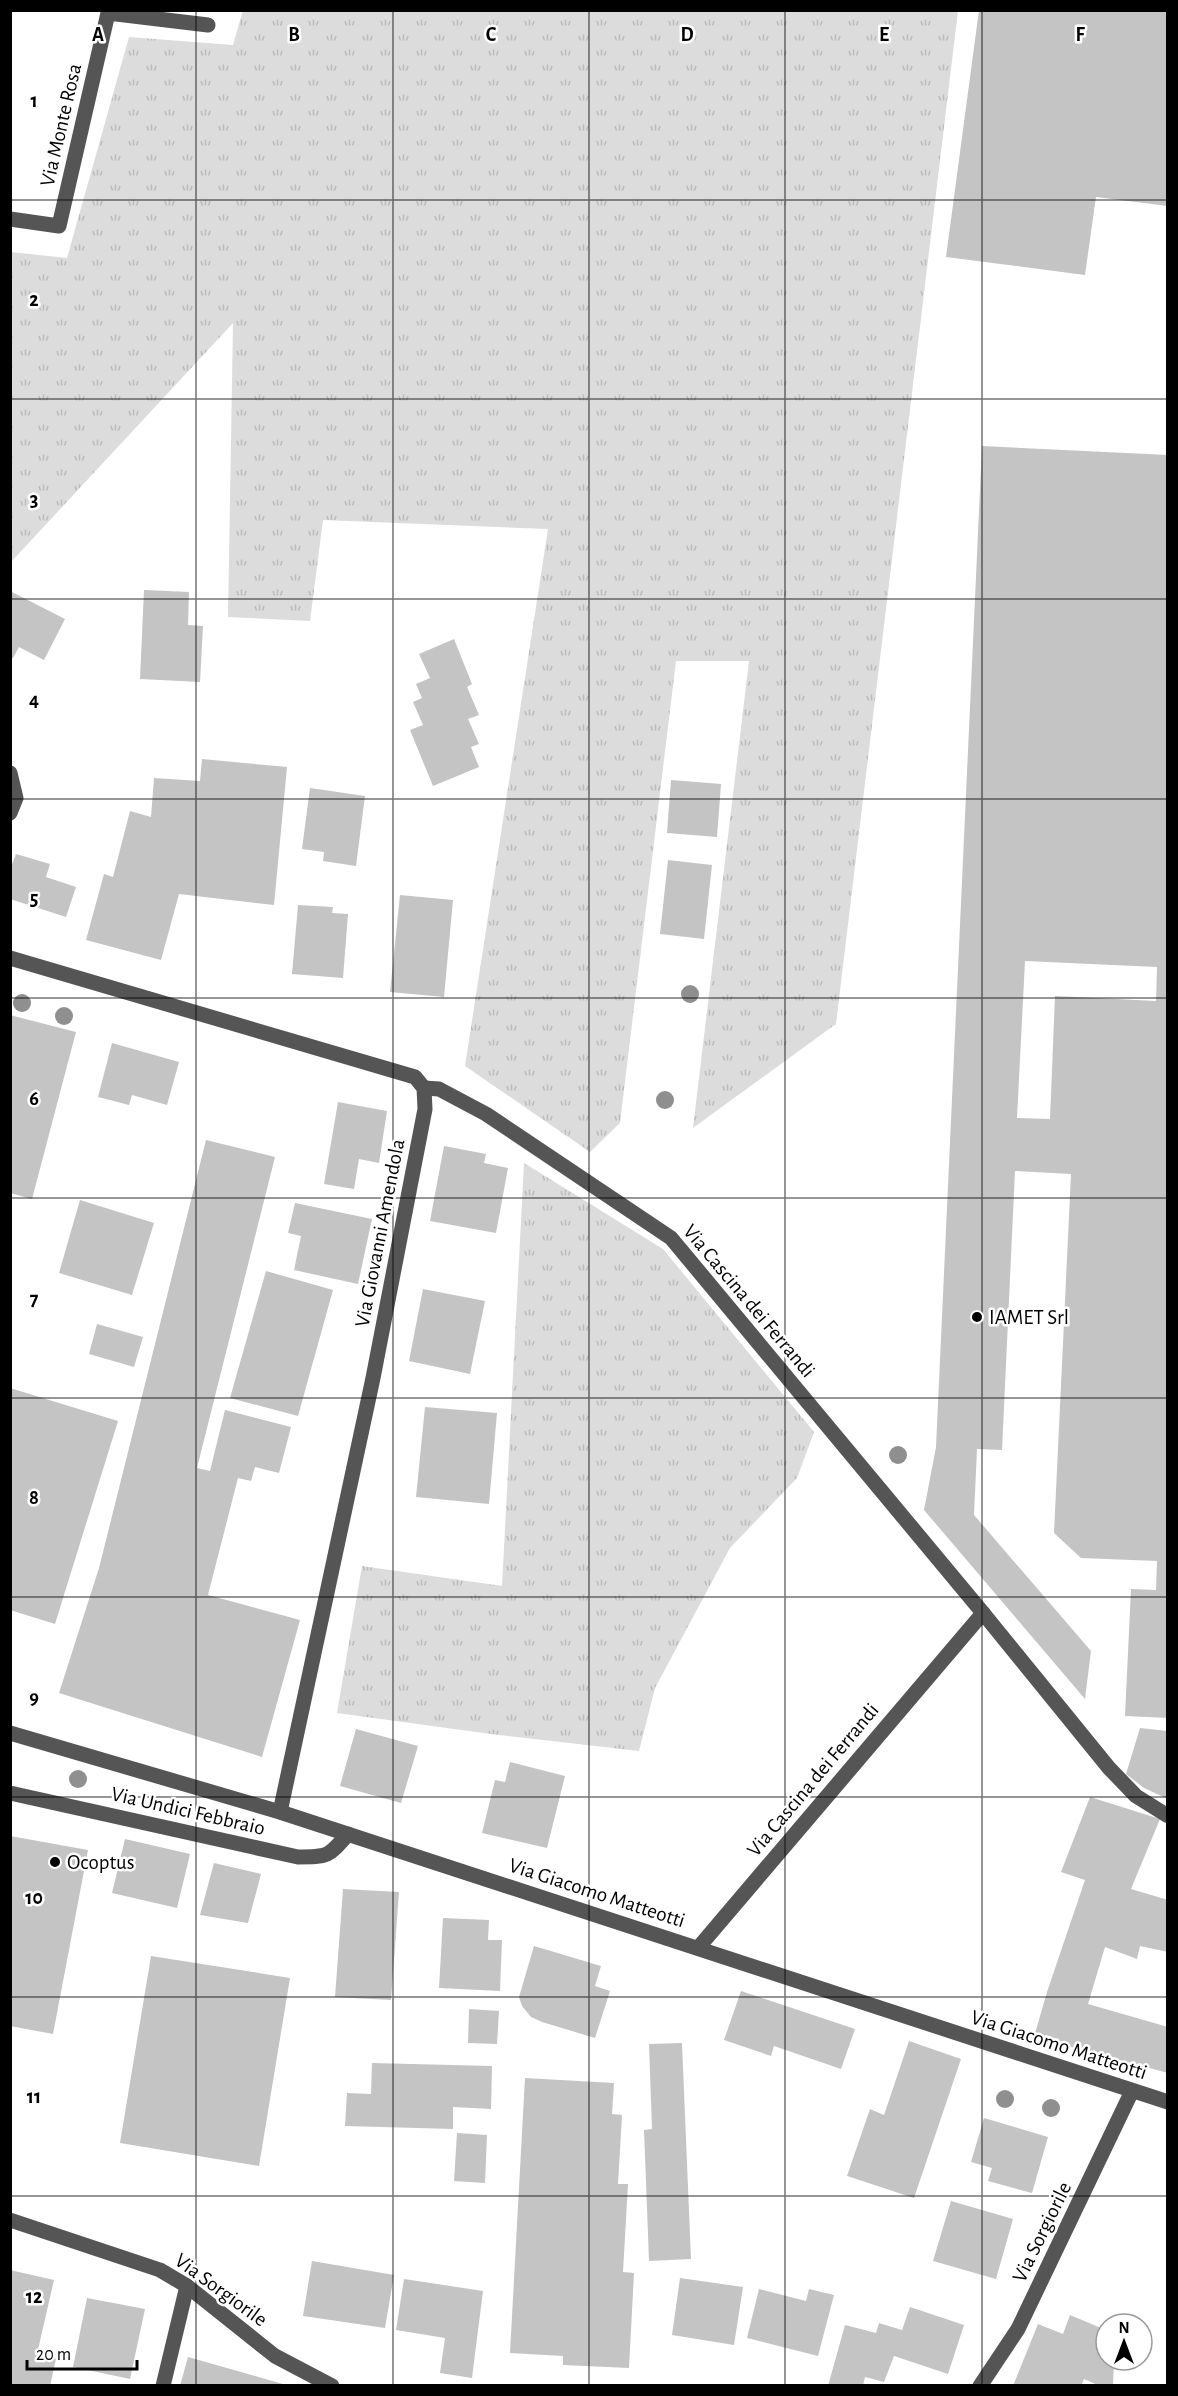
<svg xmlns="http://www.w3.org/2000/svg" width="1178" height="2396" viewBox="0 0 1178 2396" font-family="'Alegreya Sans',sans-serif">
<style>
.grass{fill:url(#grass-tufts)}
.building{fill:#c4c4c4;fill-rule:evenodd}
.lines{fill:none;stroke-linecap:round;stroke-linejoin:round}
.minor{stroke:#555;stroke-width:15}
.tree{fill:#8f8f8f}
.grid{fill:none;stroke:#000;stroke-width:1.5;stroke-opacity:0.55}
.poi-dot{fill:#000;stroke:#fff;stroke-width:2}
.labels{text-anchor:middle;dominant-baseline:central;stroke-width:5;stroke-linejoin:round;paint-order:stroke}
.street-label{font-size:21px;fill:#000;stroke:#fff}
.poi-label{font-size:21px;fill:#000;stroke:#fff;text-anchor:start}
.grid-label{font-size:20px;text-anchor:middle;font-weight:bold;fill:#000;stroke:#fff;stroke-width:5;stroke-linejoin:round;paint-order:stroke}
</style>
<defs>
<pattern id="grass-tufts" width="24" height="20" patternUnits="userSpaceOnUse" patternTransform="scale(1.5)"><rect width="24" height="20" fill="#dcdcdc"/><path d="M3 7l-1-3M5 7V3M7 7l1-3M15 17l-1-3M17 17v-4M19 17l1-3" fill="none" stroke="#bbb"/></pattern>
</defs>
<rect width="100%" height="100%" fill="#fff"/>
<g class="grass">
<path d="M243,10L958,11L836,1024L693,1128L749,661H676L620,1123L590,1152L465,1066L548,529L323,520L310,621L228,617L233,323L11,562V252L67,258L129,37L233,45Z"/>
<path d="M524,1163L663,1249L814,1432L797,1478L730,1548L655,1688L639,1751L491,1734L337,1713L362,1566L502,1586Z"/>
</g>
<g class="building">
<path d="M979,10H1168V206L1096,197L1085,275L946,257Z"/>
<path d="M982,446L1168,455V1718L1125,1716L1131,1589L1156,1590L1157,1561L1081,1558L1054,1533L1071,1174L1015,1171L1002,1450L977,1449L974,1515L1091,1651L1085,1699L924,1510L936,1447ZM1025,961L1157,967L1156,1001L1055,996L1050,1119L1017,1118Z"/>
<path d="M144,590L189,592L188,625L203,626L200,682L140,679Z"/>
<path d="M12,592L65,619L44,660L19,647L13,658L10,657Z"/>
<path d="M454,639L472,684L467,687L479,715L468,719L479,744L471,747L479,767L433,786L410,730L423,725L413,702L422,698L416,684L430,678L419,654Z"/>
<path d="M202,759L287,767L274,905L179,894L161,960L86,940L104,874L113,877L130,811L151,817L154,778L200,781Z"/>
<path d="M671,780L721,784L717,837L667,833Z"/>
<path d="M310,788L365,796L356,866L323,861L324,852L302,849Z"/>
<path d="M16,854L50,864L46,877L76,887L66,917L10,899V870Z"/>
<path d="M668,860L712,865L704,939L660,934Z"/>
<path d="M400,895L453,900L444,997L390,992Z"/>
<path d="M298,905L333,907L332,913L348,914L343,978L292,974Z"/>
<path d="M10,1015L76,1032L32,1199L10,1193Z"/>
<path d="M112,1043L179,1062L167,1105L132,1095L129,1105L98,1097Z"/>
<path d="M338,1102L387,1111L379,1163L359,1159L354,1189L324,1184Z"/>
<path d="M206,1140L275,1157L197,1468L210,1471L225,1410L291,1427L279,1473L255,1467L251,1481L238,1478L208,1595L300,1620L262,1757L59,1693L99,1568Z"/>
<path d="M444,1146L486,1154L484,1163L508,1168L496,1233L430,1221Z"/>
<path d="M80,1200L154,1223L132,1295L59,1273Z"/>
<path d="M295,1203L372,1219L358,1284L294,1270L301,1236L288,1233Z"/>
<path d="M266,1271L333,1290L298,1416L230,1398Z"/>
<path d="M423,1289L485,1301L470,1374L409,1361Z"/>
<path d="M97,1324L143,1337L134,1367L89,1354Z"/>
<path d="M10,1388L118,1421L55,1624L10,1610Z"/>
<path d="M425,1407L497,1413L489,1504L416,1497Z"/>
<path d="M1140,1728L1168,1731V1799L1144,1788L1126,1774Z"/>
<path d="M356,1729L418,1746L401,1803L340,1786Z"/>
<path d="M510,1762L565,1776L547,1848L482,1833L495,1780L505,1782Z"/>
<path d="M1090,1797L1160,1819L1131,1889L1168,1900V1952L1140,1946L1137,1959L1105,1947L1088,2004L1168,2027V2073L1034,2037L1047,1992L1085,1880L1061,1872Z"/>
<path d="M10,1836L88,1850L53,2034L10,2026Z"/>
<path d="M125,1839L190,1854L177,1908L112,1893Z"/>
<path d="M214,1863L261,1874L248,1923L200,1915Z"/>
<path d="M343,1889L399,1892L391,2000L335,1997Z"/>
<path d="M443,1918L489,1920L488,1940H502L500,1991L439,1988Z"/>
<path d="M534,1946L601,1966L595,1986L610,1991L595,2038L542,2022L531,2017L522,2006L519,1997Z"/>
<path d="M151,1956L290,1978L259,2166L120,2143Z"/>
<path d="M741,1991L855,2029L841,2069L774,2046L771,2056L724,2040Z"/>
<path d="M469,2009L499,2011L497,2044L468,2043Z"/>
<path d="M909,2041L961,2059L914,2198L847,2176L870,2109L884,2115Z"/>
<path d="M682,2043L691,2259L649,2261L644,2130L652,2129L649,2044Z"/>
<path d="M372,2063L492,2066L491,2109L453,2107V2129L345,2126L347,2093L371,2094Z"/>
<path d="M525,2078L614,2083L612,2114L622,2115L618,2184H628L623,2272L634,2273L629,2368L563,2365V2356L510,2353Z"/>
<path d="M984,2118L1048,2137L1032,2193L988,2181L992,2168L971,2162Z"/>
<path d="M457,2133L487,2135L485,2183L454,2181Z"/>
<path d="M951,2201L1013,2219L996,2279L933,2261Z"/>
<path d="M312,2261L394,2275L385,2328L303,2316Z"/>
<path d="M10,2270L54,2280L37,2354L56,2359L50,2386H10Z"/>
<path d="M680,2278L743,2287L734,2345L672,2335Z"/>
<path d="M404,2279L483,2291L472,2378L440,2373L445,2338L396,2330Z"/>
<path d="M759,2289L806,2301L809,2289L834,2295L818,2356L747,2338Z"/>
<path d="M87,2298L145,2309L130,2379L73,2367Z"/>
<path d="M910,2307L964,2325L948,2374L894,2356L884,2382L865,2377L863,2386H828L845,2325L876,2333L879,2323L902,2330Z"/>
<path d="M1070,2315L1106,2330V2360H1114L1113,2386H1100L1084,2379L1081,2386H1013L1038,2324L1063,2334Z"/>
<path d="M188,2357L283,2384L282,2386H180Z"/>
</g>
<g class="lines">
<g class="minor">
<path d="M10,219L59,226L108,13L208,25"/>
<path d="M10,773L16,798L10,813"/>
<path d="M10,958L415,1077L424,1088L425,1109L373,1378L280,1812"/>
<path d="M424,1088L439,1089L486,1114L671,1238L983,1613L1109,1768L1136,1796L1168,1816"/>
<path d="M10,1733L280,1812L1168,2102"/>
<path d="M10,1793L298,1857C328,1857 328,1857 348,1834"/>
<path d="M698,1948L983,1613"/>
<path d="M10,2220L160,2270L187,2286L275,2356L332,2386"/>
<path d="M163,2386L187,2286"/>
<path d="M980,2386L1018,2329L1132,2091"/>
</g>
</g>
<g class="tree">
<circle cx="690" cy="994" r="9"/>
<circle cx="22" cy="1003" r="9"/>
<circle cx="64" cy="1016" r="9"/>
<circle cx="665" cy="1100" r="9"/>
<circle cx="898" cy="1455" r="9"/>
<circle cx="78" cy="1779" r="9"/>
<circle cx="1005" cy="2099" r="9"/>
<circle cx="1051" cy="2108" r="9"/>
</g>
<path class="grid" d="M196,10V2386M393,10V2386M589,10V2386M785,10V2386M982,10V2386M10,200H1168M10,399H1168M10,599H1168M10,799H1168M10,998H1168M10,1198H1168M10,1398H1168M10,1597H1168M10,1797H1168M10,1997H1168M10,2196H1168"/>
<g class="poi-dot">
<circle cx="977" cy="1317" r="6"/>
<circle cx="55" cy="1862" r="6"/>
</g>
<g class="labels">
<g class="street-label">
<text transform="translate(61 125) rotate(-77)">Via Monte Rosa</text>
<text transform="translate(380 1233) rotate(-79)">Via Giovanni Amendola</text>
<text transform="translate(749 1301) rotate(50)">Via Cascina dei Ferrandi</text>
<text transform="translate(813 1780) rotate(-50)">Via Cascina dei Ferrandi</text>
<text transform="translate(188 1811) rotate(13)">Via Undici Febbraio</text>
<text transform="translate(597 1893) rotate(18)">Via Giacomo Matteotti</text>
<text transform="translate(1059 2045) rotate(18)">Via Giacomo Matteotti</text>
<text transform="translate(1042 2232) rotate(-64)">Via Sorgiorile</text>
<text transform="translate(221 2290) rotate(36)">Via Sorgiorile</text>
</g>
<g class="poi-label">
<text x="989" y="1317">IAMET Srl</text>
<text x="67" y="1862">Ocoptus</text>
</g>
</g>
<g class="grid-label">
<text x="98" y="41">A</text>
<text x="294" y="41">B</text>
<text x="491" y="41">C</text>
<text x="687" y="41">D</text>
<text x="884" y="41">E</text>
<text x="1080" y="41">F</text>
<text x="34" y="107">1</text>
<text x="34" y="306">2</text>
<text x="34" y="506">3</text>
<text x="34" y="706">4</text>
<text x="34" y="905">5</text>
<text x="34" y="1105">6</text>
<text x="34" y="1305">7</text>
<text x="34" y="1504">8</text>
<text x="34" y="1704">9</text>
<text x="34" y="1904">10</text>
<text x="34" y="2103">11</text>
<text x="34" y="2303">12</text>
</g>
<rect width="1178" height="2396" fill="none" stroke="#000000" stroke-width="24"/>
<g transform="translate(1124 2342)"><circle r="28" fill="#ffffff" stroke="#999999" stroke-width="1.5"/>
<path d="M0-4.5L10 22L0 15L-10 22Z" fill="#000000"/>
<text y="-9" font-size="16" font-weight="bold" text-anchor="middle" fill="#000000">N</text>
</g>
<path d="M27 2360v9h110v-9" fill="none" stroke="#000000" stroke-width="3"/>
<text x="36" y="2360" font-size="18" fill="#000000" stroke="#ffffff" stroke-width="4.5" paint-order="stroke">20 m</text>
</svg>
